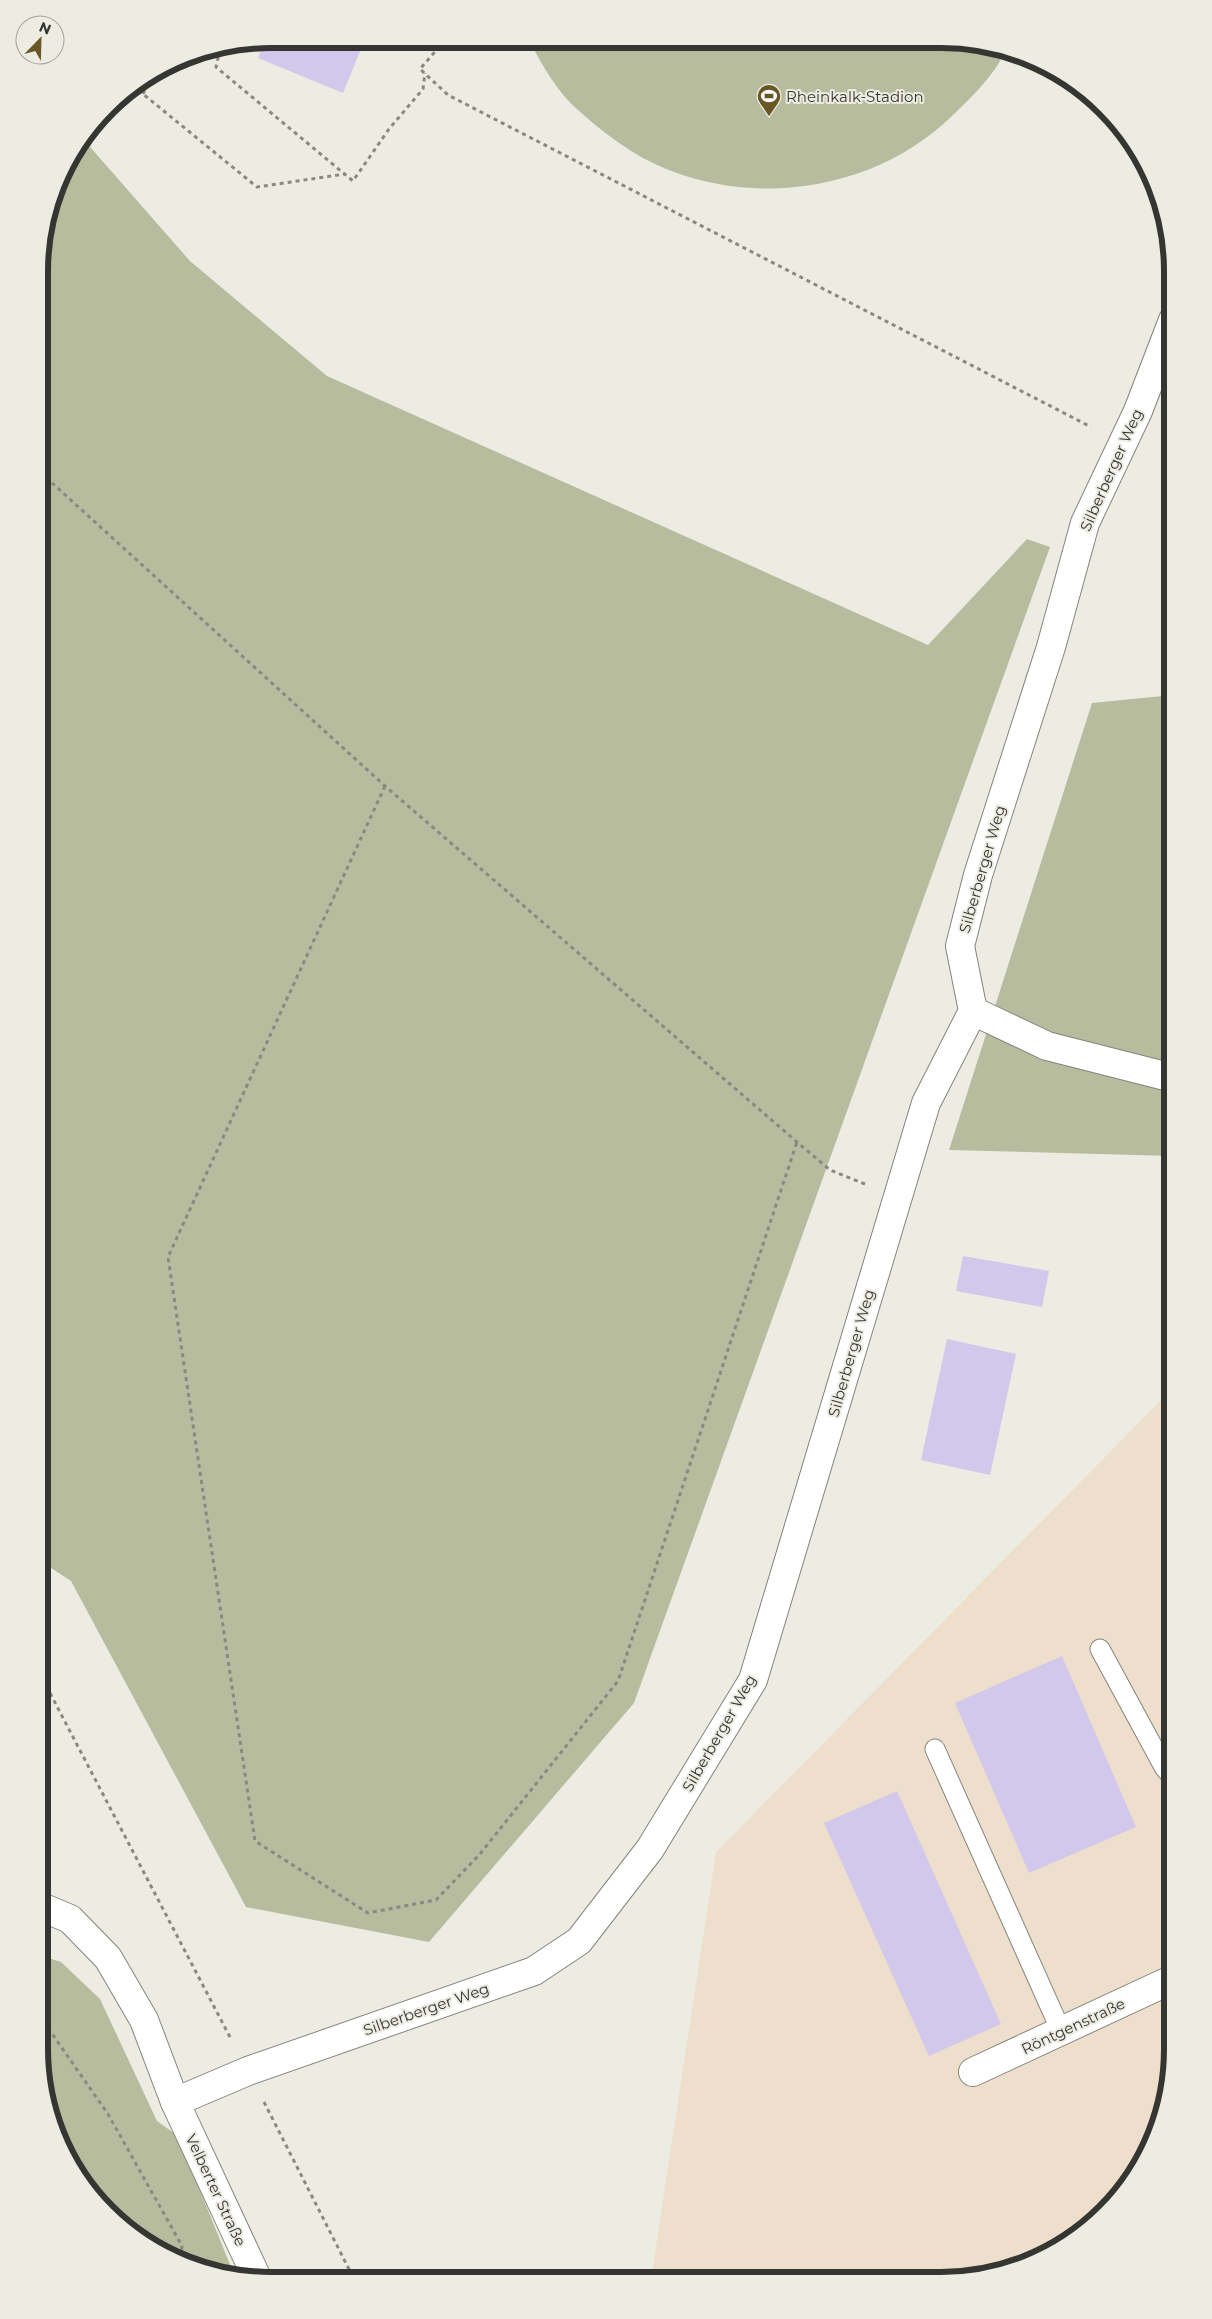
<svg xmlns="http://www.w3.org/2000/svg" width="1212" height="2319" viewBox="0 0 1212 2319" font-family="Montserrat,sans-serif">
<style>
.industrial{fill:#eedfcc}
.green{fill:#b7bc9f}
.building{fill:#d1c8eb}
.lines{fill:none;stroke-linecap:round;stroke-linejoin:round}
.lane-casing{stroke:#85847c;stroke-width:21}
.street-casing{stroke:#85847c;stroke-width:30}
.path{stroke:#898982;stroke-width:3;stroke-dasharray:4 4;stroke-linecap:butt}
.lane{stroke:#fff;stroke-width:19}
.street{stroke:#fff;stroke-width:28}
.labels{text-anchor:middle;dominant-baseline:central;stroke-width:4;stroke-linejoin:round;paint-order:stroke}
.poi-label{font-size:15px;fill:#353531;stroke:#edece3;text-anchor:start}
.street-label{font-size:15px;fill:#353531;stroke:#edece3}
.rim{fill:none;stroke:#353531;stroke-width:6}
</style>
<rect width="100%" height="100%" fill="#edece3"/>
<path class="industrial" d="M1173,1388V2064L1156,2137L1125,2190L1070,2241L1015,2268L941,2280L651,2279L716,1852Z"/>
<g class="green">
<path d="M529,40L986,43L1006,50C994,75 974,95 954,114C874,194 742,211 643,158C620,145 598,128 579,111C557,92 542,65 529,40Z"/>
<path d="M84,140L190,261L327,376L928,645L1027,539L1050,547L634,1703L429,1942L246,1907L71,1581L39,1560L41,241L63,168Z"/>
<path d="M1173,695V1156L949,1150L1092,703Z"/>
<path d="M39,1955L61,1962L100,1999L157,2121L178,2136L235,2277L182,2262L118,2223L78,2177L51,2122L39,2048Z"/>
</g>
<g class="building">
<path d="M271,39H365L343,93L258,58L265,40Z"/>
<path d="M963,1256L1049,1271L1042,1307L956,1291Z"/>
<path d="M947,1339L1016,1354L990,1475L921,1460Z"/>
<path d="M1062,1656L1136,1827L1029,1873L955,1703Z"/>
<path d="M897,1791L1001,2024L929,2056L824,1823Z"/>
</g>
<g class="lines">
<g class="lane-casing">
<g id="lane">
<path d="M1100,1649L1164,1767L1173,1778"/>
<path d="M935,1749L1061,2031"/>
</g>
</g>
<g class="street-casing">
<g id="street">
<path d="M973,1011L1047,1046L1173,1078"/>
<path d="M39,1906L70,1919L108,1958L144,2020L175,2102L257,2278"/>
<path d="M973,2072L1173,1979"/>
<path d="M175,2102L248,2071L534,1971L579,1941L650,1849L753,1680L926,1103L973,1011L960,946L978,875L1051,647L1085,523L1138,411L1173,320"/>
</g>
</g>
<g class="path">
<path d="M445,40L420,69L448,95L1091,427"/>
<path d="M220,49L216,67L353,181L389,129L423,89L425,73"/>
<path d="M130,89L143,94L257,187L345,174"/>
<path d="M143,94L151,76"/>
<path d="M40,472L385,786L797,1142L830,1170L865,1184"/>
<path d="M385,786L168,1257L255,1841L368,1913L436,1900L480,1854L618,1681L797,1142"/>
<path d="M39,1672L231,2039"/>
<path d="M39,2015L108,2114L182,2246L180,2261"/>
<path d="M264,2102L354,2279"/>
</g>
<use href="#lane" class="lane"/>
<use href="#street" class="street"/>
</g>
<defs>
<g id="stadium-pin" transform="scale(1.25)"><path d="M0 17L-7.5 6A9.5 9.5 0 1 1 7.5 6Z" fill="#695624" stroke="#edece3"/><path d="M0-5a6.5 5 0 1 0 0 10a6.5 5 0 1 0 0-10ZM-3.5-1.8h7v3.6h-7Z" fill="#fff"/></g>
</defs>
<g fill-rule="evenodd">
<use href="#stadium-pin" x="769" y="96"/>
</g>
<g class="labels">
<g class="poi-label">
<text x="786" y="96">Rheinkalk-Stadion</text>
</g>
<g class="street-label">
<text transform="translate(1111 470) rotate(-66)">Silberberger Weg</text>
<text transform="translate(982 869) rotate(-74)">Silberberger Weg</text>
<text transform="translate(851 1353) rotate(-74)">Silberberger Weg</text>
<text transform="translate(719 1733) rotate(-60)">Silberberger Weg</text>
<text transform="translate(426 2009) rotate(-19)">Silberberger Weg</text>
<text transform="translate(1073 2026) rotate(-25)">Röntgenstraße</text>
<text transform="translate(216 2190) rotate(65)">Velberter Straße</text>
</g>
</g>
<path d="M0 0H1212V2319H0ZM271 48H941A223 223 0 0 1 1164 271V2049A223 223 0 0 1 941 2272H271A223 223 0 0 1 48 2049V271A223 223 0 0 1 271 48Z" fill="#edece3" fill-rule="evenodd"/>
<path class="rim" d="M271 48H941A223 223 0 0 1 1164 271V2049A223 223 0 0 1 941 2272H271A223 223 0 0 1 48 2049V271A223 223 0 0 1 271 48Z"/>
<g transform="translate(40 40) rotate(23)"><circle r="24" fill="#edece3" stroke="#a3a39c"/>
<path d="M0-4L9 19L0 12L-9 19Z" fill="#695624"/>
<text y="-8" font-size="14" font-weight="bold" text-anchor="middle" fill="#353531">N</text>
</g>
</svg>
